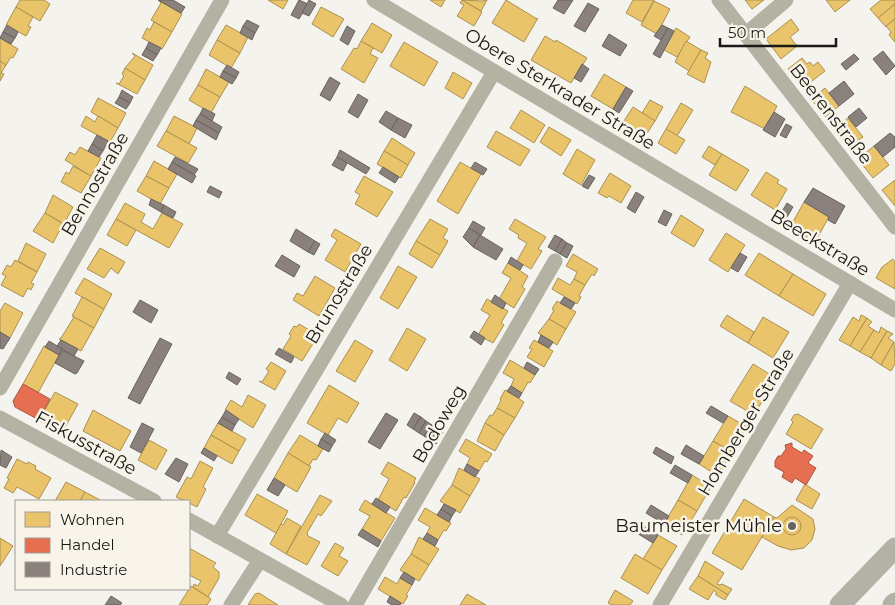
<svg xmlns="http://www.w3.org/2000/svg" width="895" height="605" viewBox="0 0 895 605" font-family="Montserrat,sans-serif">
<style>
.homes{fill:#e9c46a;stroke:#ab9151}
.shops{fill:#e76f51;stroke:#aa553f}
.industry{fill:#8a817c;stroke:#69625d}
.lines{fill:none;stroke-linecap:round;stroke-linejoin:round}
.minor{stroke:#b3b2a3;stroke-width:15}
.highway{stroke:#b3b2a7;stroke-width:21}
.poi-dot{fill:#676562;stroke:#f8f4ea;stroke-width:2}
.labels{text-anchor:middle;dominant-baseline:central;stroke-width:5;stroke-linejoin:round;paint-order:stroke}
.street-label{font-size:18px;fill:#1b1916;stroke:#f8f4ea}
.poi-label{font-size:18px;fill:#1b1916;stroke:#f8f4ea;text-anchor:end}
</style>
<rect width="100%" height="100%" fill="#f4f3ee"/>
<g class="homes">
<path d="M20,0H44L50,4L40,21L16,7Z"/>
<path d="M158,0L182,14L172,32L151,20L161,3Z"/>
<path d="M268,0H288L283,9Z"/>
<path d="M430,0H445L441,7Z"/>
<path d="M462,0L482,1L487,0L481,11Z"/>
<path d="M462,0L482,12L474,26L457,16L464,5L460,3Z"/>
<path d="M506,0L537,19L538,18L524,42L492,23Z"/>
<path d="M633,0H654L642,22L626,13Z"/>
<path d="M745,0H764L752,9Z"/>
<path d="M826,0H850L835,12Z"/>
<path d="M881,0H895V4L878,18L870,9Z"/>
<path d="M654,1L670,9L657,34L641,25Z"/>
<path d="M895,4V19L886,27L878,18Z"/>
<path d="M16,7L33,17L28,26L31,27L26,36L6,25Z"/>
<path d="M321,7L344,19L333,37L312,24Z"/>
<path d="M791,19L799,30L790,37L797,46L781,59L766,39Z"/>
<path d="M895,19V42L889,35L891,32L886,26Z"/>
<path d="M154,22L172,32L162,49L142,38L147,28L150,30Z"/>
<path d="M372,23L392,35L382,53L361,41Z"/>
<path d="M226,25L248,37L240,53L217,40Z"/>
<path d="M676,28L690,37L677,57L664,50Z"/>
<path d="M545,36L555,42L556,40L587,58L571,83L531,60Z"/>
<path d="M0,38L18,49L13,58L11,57L6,65L0,61Z"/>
<path d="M217,40L240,53L231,68L209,55Z"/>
<path d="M361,41L373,48L370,54L378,58L364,83L341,69L354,48L357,49Z"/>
<path d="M686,41L701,50L689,71L675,62Z"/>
<path d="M404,42L438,62L424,86L390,66Z"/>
<path d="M701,50L708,53L705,58L711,62L704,83L687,74Z"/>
<path d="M132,53L153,65L145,80L125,68L135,56Z"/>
<path d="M802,58L807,64L810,62L813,66L818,62L825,71L803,88L788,69Z"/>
<path d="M0,61L6,65L1,73L4,74L0,81Z"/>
<path d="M125,68L145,80L137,94L116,83L119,84L124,76L122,74Z"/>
<path d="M206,69L229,82L220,97L198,85Z"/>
<path d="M453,72L472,83L463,99L445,88Z"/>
<path d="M604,74L626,87L613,109L591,96Z"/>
<path d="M198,85L220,97L211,113L189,100Z"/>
<path d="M745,86L777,106L765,129L731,112Z"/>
<path d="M825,88L839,106L825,117L811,99Z"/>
<path d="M98,98L126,113L118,128L91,112Z"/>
<path d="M650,100L663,107L655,121L642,113Z"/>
<path d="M681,103L693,110L677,136L666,129Z"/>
<path d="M633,107L655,121L644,138L622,124Z"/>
<path d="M521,110L545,125L534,143L510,128Z"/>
<path d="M86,116L95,122L98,116L118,128L110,142L81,126Z"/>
<path d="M174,116L197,128L189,144L166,131Z"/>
<path d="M848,118L863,137L849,147L835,129Z"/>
<path d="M549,127L571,140L561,156L540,142Z"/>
<path d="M666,129L685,140L676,154L658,143Z"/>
<path d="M166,131L197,148L188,163L157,146Z"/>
<path d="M496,131L530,150L520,166L487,147Z"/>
<path d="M392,138L415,153L408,165L384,151Z"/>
<path d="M709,146L722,154L715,165L702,157Z"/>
<path d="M874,146L889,165L873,178L858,159Z"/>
<path d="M80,147L101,158L91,176L65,160L70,152L75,155Z"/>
<path d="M577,149L595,160L581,185L563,174Z"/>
<path d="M384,151L408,165L401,178L377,164Z"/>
<path d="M722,154L749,170L736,191L709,175Z"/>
<path d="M154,161L177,174L169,188L146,176Z"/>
<path d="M460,162L481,174L458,214L437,201Z"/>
<path d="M73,166L91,176L81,193L61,182L66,172L69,174Z"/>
<path d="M766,172L779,180L777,183L787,189L775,210L751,195Z"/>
<path d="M610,173L631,186L621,203L609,196L607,198L598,193Z"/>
<path d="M146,176L169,188L160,204L137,191Z"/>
<path d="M364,176L393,192L377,217L355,204L360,195L355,192Z"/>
<path d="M895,180V206L882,190Z"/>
<path d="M53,195L73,207L64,224L45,213Z"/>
<path d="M804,202L829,217L815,242L790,227Z"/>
<path d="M125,203L145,214L141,222L153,229L162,213L183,224L169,248L116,219Z"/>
<path d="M45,213L63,224L53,243L33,231Z"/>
<path d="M681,215L704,230L694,247L671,233Z"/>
<path d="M116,219L136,230L127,246L107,235Z"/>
<path d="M430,219L448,229L443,238L448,241L440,255L416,241Z"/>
<path d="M515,219L546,237L538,249L542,251L531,269L517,261L527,243L518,238L519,235L509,229Z"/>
<path d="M335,229L361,244L345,272L325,260L337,240L331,236Z"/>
<path d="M726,233L745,245L728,272L709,260Z"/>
<path d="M416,241L440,255L432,268L409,254Z"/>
<path d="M26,243L46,254L37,272L18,261Z"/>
<path d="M100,248L125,262L118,274L111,268L104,278L87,269Z"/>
<path d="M759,253L793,274L779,296L745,275Z"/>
<path d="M573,254L598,269L594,276L592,274L585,285L574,279L577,272L566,266Z"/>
<path d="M893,259L895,262V289L876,278L882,267Z"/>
<path d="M15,260L37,272L31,283L34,284L31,290L28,288L23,297L1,285L6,276L2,274L7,265L11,267Z"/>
<path d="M508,263L528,276L522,287L525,289L514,308L499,299L511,278L502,273Z"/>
<path d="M398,266L417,277L398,309L380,298Z"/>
<path d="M793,274L826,294L813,316L779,296Z"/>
<path d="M315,276L335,288L319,316L293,300L297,293L303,296Z"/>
<path d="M84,278L112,294L104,309L75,293Z"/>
<path d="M558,278L570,285L574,279L585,285L579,296L581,297L577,304L552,289Z"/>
<path d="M82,297L104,309L94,328L72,316Z"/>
<path d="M487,299L508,311L501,323L504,325L493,343L478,335L490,315L481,310Z"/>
<path d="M557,301L576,312L566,329L549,319L554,310L552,309Z"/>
<path d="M5,303L23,313L10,338L0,332V311Z"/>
<path d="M727,315L754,332L748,343L720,326Z"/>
<path d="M861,315L867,318L850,346L839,340L853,317L859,321Z"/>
<path d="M74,317L94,328L81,351L59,339L61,338Z"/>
<path d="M763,317L789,332L773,358L748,343Z"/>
<path d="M867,318L872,322L868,326L874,330L860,352L850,346Z"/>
<path d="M549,319L566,329L557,345L538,333Z"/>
<path d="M299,324L311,331L308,334L316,339L302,361L283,349L291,336L289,334L294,326L297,327Z"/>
<path d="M881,327L887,331L871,358L860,352L874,330L879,333Z"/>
<path d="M407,328L426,339L407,371L389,360Z"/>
<path d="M887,331L893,334L888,338L894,342L881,365L871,358Z"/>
<path d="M355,340L373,351L355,382L336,371Z"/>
<path d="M534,340L553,351L544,367L527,357L532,349L529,348Z"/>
<path d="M894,342L895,364L891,371L881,365Z"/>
<path d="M44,346L59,355L38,393L23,384Z"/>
<path d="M510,360L535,375L530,383L528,382L522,393L511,386L514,379L503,373Z"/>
<path d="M271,362L286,371L275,390L259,381L262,382L269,371L266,369Z"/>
<path d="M753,364L776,378L754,415L730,401Z"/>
<path d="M329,385L359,403L347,423L338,418L328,435L331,437L307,423Z"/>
<path d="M505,390L524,402L515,418L497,408L501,400L500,399Z"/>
<path d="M55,392L78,404L62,433L39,420Z"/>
<path d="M248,395L266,405L253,428L225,410L231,400L242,407Z"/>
<path d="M497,408L515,418L504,435L485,423L490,415L492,416Z"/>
<path d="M93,410L131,431L120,451L83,431Z"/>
<path d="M798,414L823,429L811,449L786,434L793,422L791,420L794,415Z"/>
<path d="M728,416L747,427L732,452L713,441Z"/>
<path d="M218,423L246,439L239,451L211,435Z"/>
<path d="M485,423L504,435L495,451L477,441Z"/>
<path d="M211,435L239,451L232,464L204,448Z"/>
<path d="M300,435L323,449L316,460L313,459L309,466L288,453Z"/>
<path d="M466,439L492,454L487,462L485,461L479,471L467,464L470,458L459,451Z"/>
<path d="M149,440L167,450L156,470L138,460Z"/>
<path d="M713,441L732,452L718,476L699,464Z"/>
<path d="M288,453L311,467L297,492L274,478Z"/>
<path d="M17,459L27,464L28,462L36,466L35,469L51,478L39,499L17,487L13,493L4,488L9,479L7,478Z"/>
<path d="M200,461L213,468L203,487L206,489L197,507L189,503V501H185L176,497L187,477L191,479Z"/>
<path d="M388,462L416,478L414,482L415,483L406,498L404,497L396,511L378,500L389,479L381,474Z"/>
<path d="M459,468L480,479L470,496L452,485Z"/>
<path d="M692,475L711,487L697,511L678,500Z"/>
<path d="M66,482L85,492L80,501H55Z"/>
<path d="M805,484L820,494L812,509L796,500Z"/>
<path d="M452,485L470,496L460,513L440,501Z"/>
<path d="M85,492L102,501H80Z"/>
<path d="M257,494L288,511L276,533L245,515Z"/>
<path d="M320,495L332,501L321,516L318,514L307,533L308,536L320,542L307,565L286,554Z"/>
<path d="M744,499L774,517L742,570L712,553Z"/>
<path d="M365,500L395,518L381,541L362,529L370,516L359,510Z"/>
<path d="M678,500L697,511L682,535L664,524Z"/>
<path d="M792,505L813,519L815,529L812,540L804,548L791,550L778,546L762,537L774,517L777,518Z"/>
<path d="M425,508L451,523L446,531L444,530L438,540L427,533L430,527L418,520Z"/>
<circle cx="792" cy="526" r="9"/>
<path d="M287,518L301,526L286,554L270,544L281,524L283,525Z"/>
<path d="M658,535L677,546L662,570L643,559Z"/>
<path d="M419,537L439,549L429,565L411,554Z"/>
<path d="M0,538L13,546L0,566Z"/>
<path d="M335,543L344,548L339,556L348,561L338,576L321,566Z"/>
<path d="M189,548L216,563L213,567L219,572V578L208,597L193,587L194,584L198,586L201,581L189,575Z"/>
<path d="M411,554L429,565L419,581L400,570Z"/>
<path d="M635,554L662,570L648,594L621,578Z"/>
<path d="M705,561L724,573L717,584L719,585L722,584L732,589L728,595L698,576Z"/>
<path d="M698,576L728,595L725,600L716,595V592L714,590L708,600L689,589Z"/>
<path d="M385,577L397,584L400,578L412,585L406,595L408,596L403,604L378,589Z"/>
<path d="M191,586L211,599L207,605H179Z"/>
<path d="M615,590L633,601L630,605H612L608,603Z"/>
<path d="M259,593L278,605H248L255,594Z"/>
<path d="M467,594L486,605H460Z"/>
</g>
<g class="shops">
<path d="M23,384L50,399L39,420L15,407L13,401Z"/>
<path d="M792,443V447L802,453L804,450L813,456L808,463L816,468L806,485L795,478L792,483L782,477L784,472L775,467V461L778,456H781L786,449L785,445Z"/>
</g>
<g class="industry">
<path d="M158,0H173L185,7L181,13Z"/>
<path d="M299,0L308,4L299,19L291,15Z"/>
<path d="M309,0L316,4L309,16L302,13Z"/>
<path d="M558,0H573L564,14L553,8Z"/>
<path d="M588,3L599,9L585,32L574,26Z"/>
<path d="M247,20L259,26L255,33L243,26Z"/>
<path d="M7,25L18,32L15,38L3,32Z"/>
<path d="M662,25L668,28L661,40L654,36Z"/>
<path d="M243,26L255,33L252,40L240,33Z"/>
<path d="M347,26L355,31L348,45L340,40Z"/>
<path d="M668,28L674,31L660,58L653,54Z"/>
<path d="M3,32L15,38L11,44L0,38Z"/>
<path d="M609,34L627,45L620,56L602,46Z"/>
<path d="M149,42L161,48L157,55L146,48Z"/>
<path d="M146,48L157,55L153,61L142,55Z"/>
<path d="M883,51L895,66L886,75L873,59Z"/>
<path d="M854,54L859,59L846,70L841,64Z"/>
<path d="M582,64L589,69L581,82L574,78Z"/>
<path d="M227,65L239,72L236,78L223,71Z"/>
<path d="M223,71L236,78L232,84L220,77Z"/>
<path d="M330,77L340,83L330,101L320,95Z"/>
<path d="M844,81L854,94L839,106L829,93Z"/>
<path d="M626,87L633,91L619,113L613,109Z"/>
<path d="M122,90L133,97L130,103L119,97Z"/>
<path d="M358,94L368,100L358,118L348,112Z"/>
<path d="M119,97L130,103L126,109L115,103Z"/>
<path d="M203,108L215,114L212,121L200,114Z"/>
<path d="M859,108L867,118L856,127L848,117Z"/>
<path d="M386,111L398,118L391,130L379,122Z"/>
<path d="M774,112L785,119L775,137L763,130Z"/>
<path d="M200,114L222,127L219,133L196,120Z"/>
<path d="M398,118L412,125L405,138L391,130Z"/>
<path d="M196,120L219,133L216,140L193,126Z"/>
<path d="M786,124L792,127L786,138L780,135Z"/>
<path d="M890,133L895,137V147L883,157L874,146Z"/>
<path d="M97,135L108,141L103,151L92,144Z"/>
<path d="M92,144L103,151L99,157L88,151Z"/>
<path d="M340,150L370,168L366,174L337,157Z"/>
<path d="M175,157L198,169L194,175L172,162Z"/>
<path d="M337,157L347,163L343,171L332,165Z"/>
<path d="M172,162L196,176L192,183L168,169Z"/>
<path d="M475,162L487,169L483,175L471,168Z"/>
<path d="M383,167L399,177L395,183L379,173Z"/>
<path d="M589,175L595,178L588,189L582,186Z"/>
<path d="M210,186L222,192L219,198L207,192Z"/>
<path d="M813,188L845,206L835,224L828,220L829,217L804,202Z"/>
<path d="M636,192L644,197L635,213L627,208Z"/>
<path d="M151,199L164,205L161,212L149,205Z"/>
<path d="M787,203L793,207L787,217L781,213Z"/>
<path d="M164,205L176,212L173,218L161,212Z"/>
<path d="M664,210L672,214L666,226L658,222Z"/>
<path d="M473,221L485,228L481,235L469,228Z"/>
<path d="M469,228L480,235L473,247L463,237Z"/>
<path d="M296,229L315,241L308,252L290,241Z"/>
<path d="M480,235L503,249L496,260L473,247Z"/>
<path d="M555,235L562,239L555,251L548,247Z"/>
<path d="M562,239L567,243L560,254L555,251Z"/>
<path d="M315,241L320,244L314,255L308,252Z"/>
<path d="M567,243L573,246L567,258L560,254Z"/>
<path d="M740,253L747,257L738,272L731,268Z"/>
<path d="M282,255L300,266L294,277L275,266Z"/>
<path d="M511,257L523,265L520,270L508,263Z"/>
<path d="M495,295L506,303L503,309L491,302Z"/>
<path d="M564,297L575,303L571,309L560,303Z"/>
<path d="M140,300L158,310L151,323L133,312Z"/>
<path d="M474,331L485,338L481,345L470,337Z"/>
<path d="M0,332L10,338L3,349L0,348Z"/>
<path d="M541,335L553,342L549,348L538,342Z"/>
<path d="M160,338L172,344L140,404L128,398Z"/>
<path d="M61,340L78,349L74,356L57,346Z"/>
<path d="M49,341L62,349L59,355L45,347Z"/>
<path d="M279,348L294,357L291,363L275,354Z"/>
<path d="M62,350L84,361L77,373L75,374L55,363Z"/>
<path d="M527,362L539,369L535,375L524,368Z"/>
<path d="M229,372L241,379L237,385L226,378Z"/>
<path d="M511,386L522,393L519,398L507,391Z"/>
<path d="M711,406L728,416L723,423L706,413Z"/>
<path d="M226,410L239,419L235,425L222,417Z"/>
<path d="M386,413L398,420L380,449L368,442Z"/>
<path d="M414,413L421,417L413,429L407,425Z"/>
<path d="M222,417L235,425L232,431L218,423Z"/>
<path d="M421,417L426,421L419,433L413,429Z"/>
<path d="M426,421L432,425L424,436L419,433Z"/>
<path d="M142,423L154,429L141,453L130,447Z"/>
<path d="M432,425L438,428L430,440L424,436Z"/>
<path d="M438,428L443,432L436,444L430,440Z"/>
<path d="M325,433L336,440L332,446L321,439Z"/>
<path d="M321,439L332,446L329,452L318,446Z"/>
<path d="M686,445L704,456L699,464L681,454Z"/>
<path d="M656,447L674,457L671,464L653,453Z"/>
<path d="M204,448L217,456L214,461L201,453Z"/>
<path d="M1,450L12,457L6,468L0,465Z"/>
<path d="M176,458L188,464L179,482L165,474Z"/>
<path d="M467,464L479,471L475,477L464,470Z"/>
<path d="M675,465L692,475L688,483L670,473Z"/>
<path d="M274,478L285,485L278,496L267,490Z"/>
<path d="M376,498L390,507L386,513L372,504Z"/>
<path d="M444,504L456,510L452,516L441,509Z"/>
<path d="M651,505L669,516L664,524L646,513Z"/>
<path d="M441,509L452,516L449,522L437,515Z"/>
<path d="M640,524L658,535L653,543L635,532Z"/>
<path d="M362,529L381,541L378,547L358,535Z"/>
<path d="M427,533L438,540L435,546L423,539Z"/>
<path d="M404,572L415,579L412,585L400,578Z"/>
<path d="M111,596L122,603L120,605H105Z"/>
<path d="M390,596L401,603L400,605H392L387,602Z"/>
</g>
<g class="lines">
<g class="minor">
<path d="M374,0L895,310"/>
<path d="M719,0L895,227"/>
<path d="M746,34L786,0"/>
<path d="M0,388L222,0"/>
<path d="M0,418L154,501"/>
<path d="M189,520L341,605"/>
<path d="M217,536L494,72"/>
<path d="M231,605L260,560"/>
<path d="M355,605L555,261"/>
<path d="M660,605L850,283"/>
</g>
<g class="highway">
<path d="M840,605L895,548"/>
<path d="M893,605L895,603"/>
</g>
</g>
<circle class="poi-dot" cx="792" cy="526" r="5"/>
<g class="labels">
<g class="street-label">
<text transform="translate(560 89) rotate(31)">Obere Sterkrader Straße</text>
<text transform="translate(831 114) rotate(52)">Beerenstraße</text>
<text transform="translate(95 184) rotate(-60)">Bennostraße</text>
<text transform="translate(820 243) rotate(31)">Beeckstraße</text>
<text transform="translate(339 294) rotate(-59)">Brunostraße</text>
<text transform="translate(746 422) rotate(-59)">Homberger Straße</text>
<text transform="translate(439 424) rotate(-60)">Bodoweg</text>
<text transform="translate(86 443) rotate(29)">Fiskusstraße</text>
</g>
<g class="poi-label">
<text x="782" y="526">Baumeister Mühle</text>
</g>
</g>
<rect x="15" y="500" width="175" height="90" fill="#f8f4ea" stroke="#a09c95"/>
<rect x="25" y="512" width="25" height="15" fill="#e9c46a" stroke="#a09c95"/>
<text x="60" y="525" font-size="15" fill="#1b1916">Wohnen</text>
<rect x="25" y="538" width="25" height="15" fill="#e76f51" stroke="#a09c95"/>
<text x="60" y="550" font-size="15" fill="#1b1916">Handel</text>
<rect x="25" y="562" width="25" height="15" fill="#8a817c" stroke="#a09c95"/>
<text x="60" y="575" font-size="15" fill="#1b1916">Industrie</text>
<path d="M720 38v8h116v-8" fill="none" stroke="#1b1916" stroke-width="2.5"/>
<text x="728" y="38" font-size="15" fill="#1b1916" stroke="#f8f4ea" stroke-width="4" paint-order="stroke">50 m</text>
</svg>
